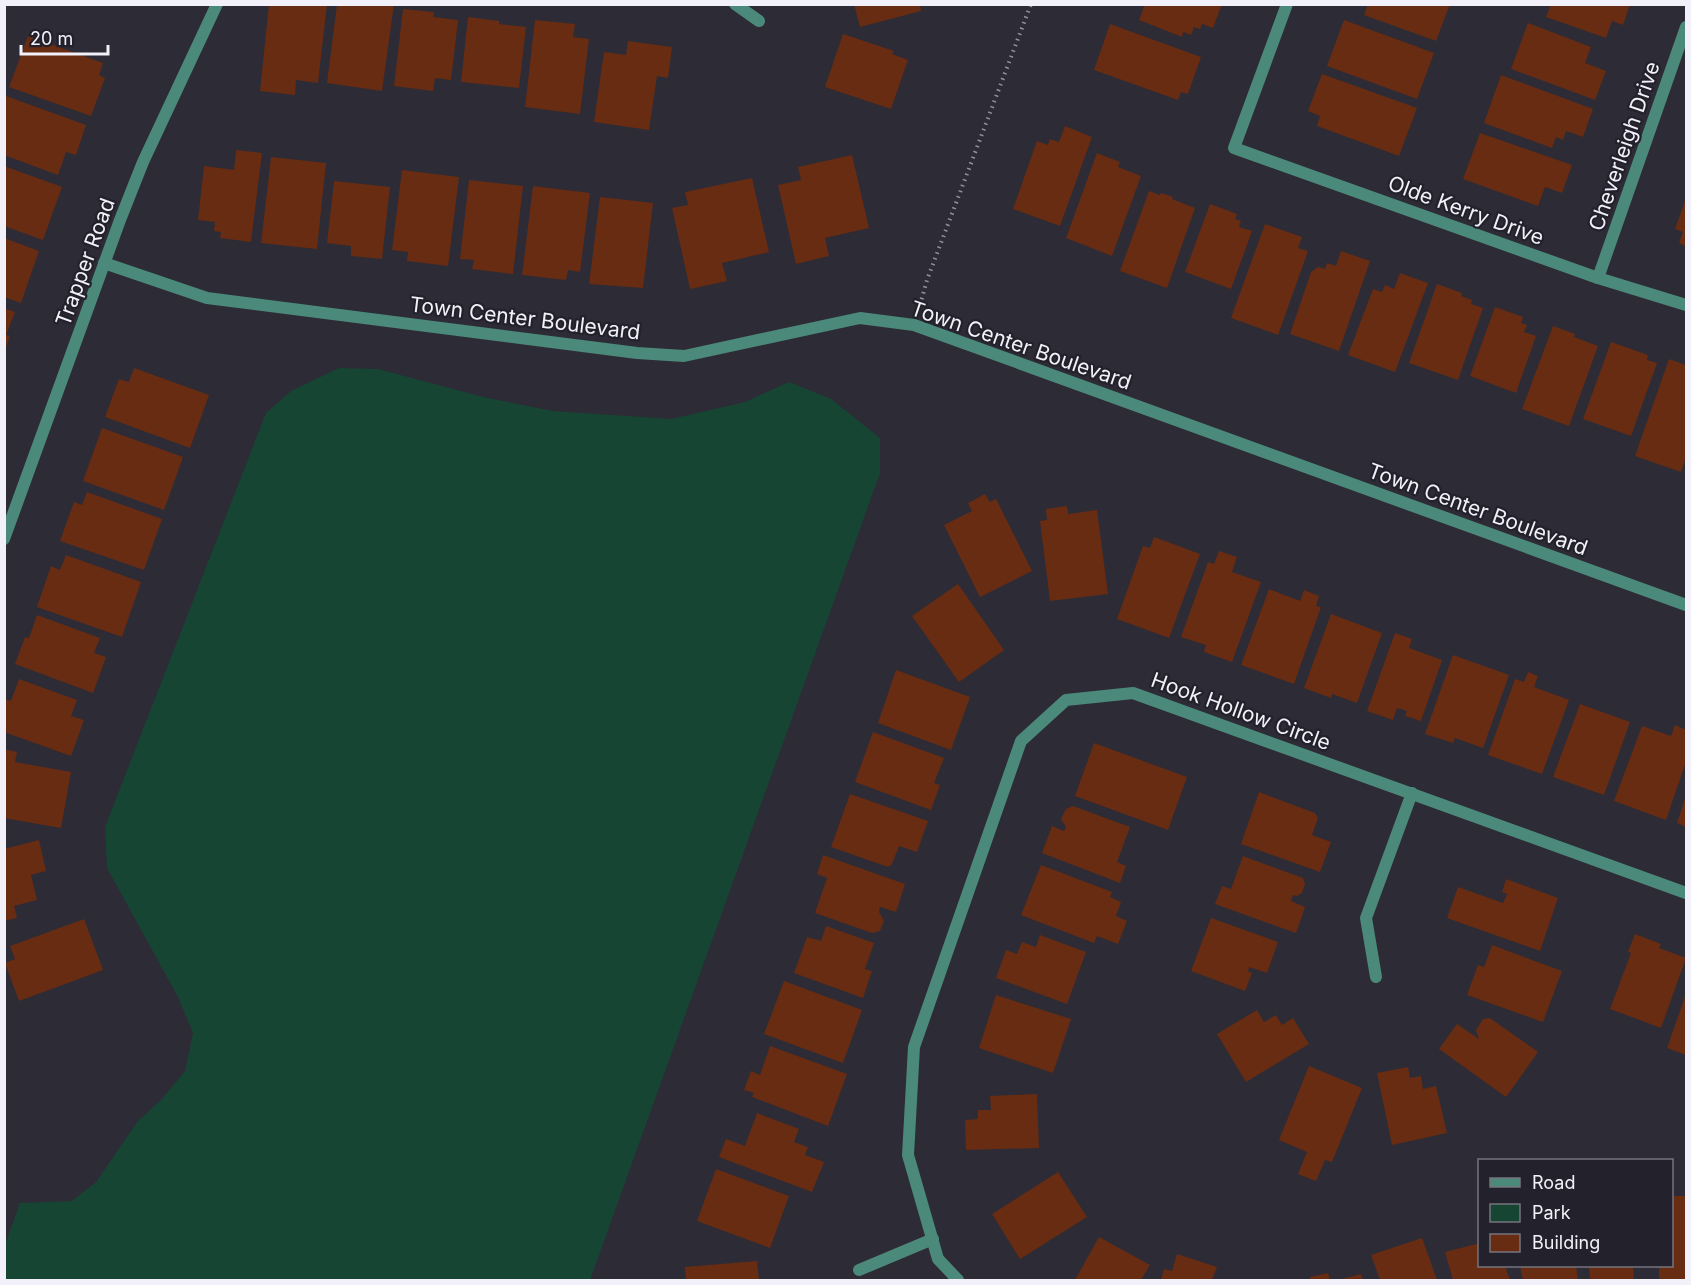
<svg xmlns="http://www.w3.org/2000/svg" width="1691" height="1285" viewBox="0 0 1691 1285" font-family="Inter,sans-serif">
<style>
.green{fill:#174533}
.building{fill:#672c12}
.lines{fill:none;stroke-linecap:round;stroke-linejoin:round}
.path{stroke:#93919b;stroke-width:4;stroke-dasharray:1.5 4.5;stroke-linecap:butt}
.minor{stroke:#4b897a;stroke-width:12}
.labels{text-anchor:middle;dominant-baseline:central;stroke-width:4.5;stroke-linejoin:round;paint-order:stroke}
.street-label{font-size:21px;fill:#f2f1f9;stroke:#23212c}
</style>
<rect width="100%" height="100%" fill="#2d2b36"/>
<path class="green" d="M339,368L378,369L483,397L552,411L671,419L745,402L789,382L831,399L880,438V473L590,1280H5V1245L20,1203L72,1201L96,1182L138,1121L162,1099L185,1071L193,1033L178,997L107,868L105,827L266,413L291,391Z"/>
<g class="building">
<path d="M269,4H327L318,83L296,80L295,95L260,91Z"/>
<path d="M337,4H394L382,91L327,83Z"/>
<path d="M854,4H920L921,11L860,27Z"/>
<path d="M1145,4H1222L1213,28L1202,24L1200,29L1194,27L1191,35L1183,32L1182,37L1139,20Z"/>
<path d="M1368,4H1450L1436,41L1364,15Z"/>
<path d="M1551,4H1630L1623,25L1612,21L1606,38L1546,17Z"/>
<path d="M403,9L434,12L433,17L458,20L451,80L435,78L433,91L394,86Z"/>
<path d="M468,17L499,21V24L526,27L519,88L461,82Z"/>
<path d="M535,20L575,24L573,37L589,39L580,114L525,107Z"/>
<path d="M1344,20L1434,53L1417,99L1327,66Z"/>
<path d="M1528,23L1591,47L1585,63L1606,71L1595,100L1511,69Z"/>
<path d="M1110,24L1201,57L1188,94L1181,92L1178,100L1094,70Z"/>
<path d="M843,34L894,51L892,54L908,60L891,109L825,87Z"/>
<path d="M28,36L103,63L99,75L105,78L91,116L9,87Z"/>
<path d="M628,41L672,47L668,78L657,76L649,130L594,122L604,52L626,55Z"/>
<path d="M1322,74L1417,108L1399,156L1317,126L1320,116L1308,111Z"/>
<path d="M1501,75L1593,109L1583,137L1566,131L1563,140L1556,137L1552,148L1484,123Z"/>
<path d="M6,96L86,125L76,155L66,152L58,175L4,155V100Z"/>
<path d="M1065,126L1092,137L1060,226L1013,209L1037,141L1048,145L1050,139L1059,142Z"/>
<path d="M1480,133L1572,165L1562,193L1545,187L1538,206L1463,179Z"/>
<path d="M236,150L262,153L251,242L220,238L221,232L214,231L215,222L198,220L204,166L234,170Z"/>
<path d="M1097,153L1120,162L1118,167L1141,176L1112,256L1066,238Z"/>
<path d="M852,155L869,228L825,238L829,256L796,264L778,185L801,180L798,167Z"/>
<path d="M271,157L326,163L317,249L261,243Z"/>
<path d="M4,166L62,187L43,240L4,226Z"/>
<path d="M402,170L459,177L448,266L407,261L408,252L392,250Z"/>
<path d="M752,178L769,252L722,263L727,281L690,289L672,208L688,205L685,192Z"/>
<path d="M469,180L523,186L513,274L472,269L474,260L460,259Z"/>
<path d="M334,181L390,187L382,259L351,256V246L327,243Z"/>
<path d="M533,186L590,193L580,272L568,270L566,280L522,275Z"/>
<path d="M1149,191L1160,195L1161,193L1173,197L1172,199L1195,208L1167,288L1120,271Z"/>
<path d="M600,197L653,203L643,288L589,284Z"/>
<path d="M1686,198V246L1679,243L1683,232L1675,229Z"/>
<path d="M1210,204L1237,214L1235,219L1241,221L1239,227L1252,231L1231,289L1185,272Z"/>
<path d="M1265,224L1302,237L1298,248L1308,251L1278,335L1231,318Z"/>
<path d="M4,238L39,251L21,303L4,297Z"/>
<path d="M1341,251L1370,261L1339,351L1290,334L1311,272L1318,267L1325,269L1327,263L1336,266Z"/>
<path d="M1400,273L1428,283L1395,372L1348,355L1373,289L1382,292L1385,285L1394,289Z"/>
<path d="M1437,284L1462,293L1461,296L1472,300L1471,304L1483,308L1458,380L1409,363Z"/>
<path d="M1495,307L1523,317L1521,323L1527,325L1524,332L1536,336L1516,393L1470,376Z"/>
<path d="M4,308L15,312L6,335L10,336L5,350Z"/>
<path d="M1553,326L1575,334L1574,337L1598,346L1569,426L1522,409Z"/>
<path d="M1611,342L1648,355L1647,360L1657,363L1631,436L1583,419Z"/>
<path d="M1669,359L1686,365V457L1681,472L1635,456Z"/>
<path d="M134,368L209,395L190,448L105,417L119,379L129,382Z"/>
<path d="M102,428L183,457L164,510L83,481Z"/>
<path d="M87,492L162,519L144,570L60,541L74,502L82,505Z"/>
<path d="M985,494L990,502L996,499L1032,571L980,597L944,525L972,511L968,503Z"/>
<path d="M1067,506L1068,514L1097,510L1108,594L1050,601L1040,521L1047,520L1046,509Z"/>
<path d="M1154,537L1200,554L1169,638L1117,619L1143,546L1150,548Z"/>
<path d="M1219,551L1237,557L1232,572L1261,582L1232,662L1204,652L1206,645L1181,637L1208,562L1214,564Z"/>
<path d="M66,555L141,582L122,637L37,607L51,566L60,570Z"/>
<path d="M958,584L1004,650L959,682L912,616Z"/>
<path d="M1269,589L1300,601L1304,590L1319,596L1316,606L1321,607L1294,684L1241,665Z"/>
<path d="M1331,614L1382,633L1357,703L1332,694L1331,698L1304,688Z"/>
<path d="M37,615L100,638L94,653L106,657L93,693L15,664L25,637L29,638Z"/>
<path d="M1395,633L1412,639L1409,648L1442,660L1421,721L1405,716L1407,711L1397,708L1393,720L1367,711Z"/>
<path d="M1453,655L1509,675L1483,748L1455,738L1453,743L1425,734Z"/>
<path d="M896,670L970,697L951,750L878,723Z"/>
<path d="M1528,672L1538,676L1534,687L1569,700L1542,774L1488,755L1515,679L1524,682Z"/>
<path d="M19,679L77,700L71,716L84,720L71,756L4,732V699L11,701Z"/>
<path d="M1580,704L1630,722L1604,795L1553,777Z"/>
<path d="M1675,725L1686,730V762L1666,820L1614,801L1642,726L1671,736Z"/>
<path d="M873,732L944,758L934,783L940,785L931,810L855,782Z"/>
<path d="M1094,743L1187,777L1168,830L1075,796Z"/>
<path d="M4,749L17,752L15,762L71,772L61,828L4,818Z"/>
<path d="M1259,792L1315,813L1318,818L1312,835L1331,842L1320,872L1241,844Z"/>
<path d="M850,794L928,821L917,852L899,846L892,864L888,867L831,847Z"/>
<path d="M1686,796V827L1677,823Z"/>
<path d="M1073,806L1130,827L1117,862L1126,866L1120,883L1042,853L1052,826L1064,831L1066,827L1061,819L1066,809Z"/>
<path d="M39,840L46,871L31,875L37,900L14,906L17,918L4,921V849Z"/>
<path d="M823,855L905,884L896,912L880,907L879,912L884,921L880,931L872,933L815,913L827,878L817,874Z"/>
<path d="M1243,856L1303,878L1305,884L1302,893L1297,896L1293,895L1291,901L1305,907L1296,933L1215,904L1222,886L1231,889Z"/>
<path d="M1041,865L1112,892L1110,897L1121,902L1116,916L1127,921L1118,944L1097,936L1094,943L1021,915Z"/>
<path d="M1506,879L1558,898L1540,951L1447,918L1458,887L1503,903L1507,894L1502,892Z"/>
<path d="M1211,918L1278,942L1267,973L1249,967L1248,971L1252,973L1245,991L1191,971Z"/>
<path d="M84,919L103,970L19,1001L5,963L15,959L10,946Z"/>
<path d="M826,926L874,943L865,969L872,971L863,998L794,973L807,937L821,941Z"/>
<path d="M1635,934L1661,944L1659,948L1686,958L1661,1028L1610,1009L1631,953L1628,952Z"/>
<path d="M1040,935L1086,952L1067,1004L996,978L1006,950L1017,954L1022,942L1036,947Z"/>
<path d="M1492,945L1562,971L1543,1022L1467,995L1478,965L1484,967Z"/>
<path d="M784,981L862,1010L843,1063L764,1034Z"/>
<path d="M1686,994V1055L1667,1048Z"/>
<path d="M996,995L1071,1019L1053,1073L979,1048Z"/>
<path d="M1257,1010L1264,1022L1276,1015L1282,1025L1293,1018L1309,1044L1246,1082L1217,1034Z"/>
<path d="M1490,1018L1538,1052L1506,1097L1439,1049L1457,1024L1479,1039L1476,1030L1483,1019Z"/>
<path d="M770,1046L847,1074L828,1126L752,1097L754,1093L744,1090L751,1071L760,1075Z"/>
<path d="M1309,1066L1362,1088L1332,1162L1325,1160L1316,1181L1298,1174L1307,1152L1279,1140Z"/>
<path d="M1408,1067L1410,1078L1421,1076L1423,1089L1436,1086L1447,1133L1392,1145L1377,1073Z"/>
<path d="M1037,1094L1039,1148L966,1150L965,1120L978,1119V1110H991L990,1096Z"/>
<path d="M757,1113L799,1129L794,1142L808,1147L805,1155L824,1162L812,1192L719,1157L726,1139L745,1146Z"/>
<path d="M716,1169L789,1196L770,1248L697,1221Z"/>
<path d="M1058,1172L1087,1217L1020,1259L992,1214Z"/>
<path d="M1672,1196H1686V1280H1659V1266H1672Z"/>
<path d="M1099,1237L1150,1265L1141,1280H1075Z"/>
<path d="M1422,1238L1437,1280H1380L1371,1255Z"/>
<path d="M1480,1243V1266H1505L1510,1280H1453L1445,1252Z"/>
<path d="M1177,1254L1217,1267L1212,1280H1161L1164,1269L1172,1271Z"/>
<path d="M757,1261L759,1280H686L685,1267Z"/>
<path d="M1520,1266H1576L1578,1280H1523Z"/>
<path d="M1589,1266H1633L1634,1280H1590Z"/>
<path d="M1328,1273L1330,1280H1310V1277Z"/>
<path d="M1361,1274L1363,1280H1338Z"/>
</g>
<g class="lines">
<path class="path" d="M920,305L927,280L1031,4"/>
<g class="minor">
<path d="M735,4L759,21"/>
<path d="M1287,4L1234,148L1598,278L1686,305"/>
<path d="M104,263L207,298L637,353L684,356L860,318L914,325L1686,605"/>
<path d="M1598,278L1686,27"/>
<path d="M4,539L120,220L143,162L217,4"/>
<path d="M1376,977L1366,918L1412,793"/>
<path d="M859,1270L933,1239"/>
<path d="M958,1280L938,1259L908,1155L914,1047L1021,741L1066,700L1133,693L1686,893"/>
</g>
</g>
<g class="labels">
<g class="street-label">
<text transform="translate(1624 146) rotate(-71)">Cheverleigh Drive</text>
<text transform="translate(1466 210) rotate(20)">Olde Kerry Drive</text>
<text transform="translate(85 262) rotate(-70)">Trapper Road</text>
<text transform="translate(525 318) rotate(7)">Town Center Boulevard</text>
<text transform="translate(1021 345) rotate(19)">Town Center Boulevard</text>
<text transform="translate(1478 509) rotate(20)">Town Center Boulevard</text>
<text transform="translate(1241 711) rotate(20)">Hook Hollow Circle</text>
</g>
</g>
<rect width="1691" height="1285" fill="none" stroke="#f2f1f9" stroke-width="12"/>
<rect x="1478" y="1159" width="195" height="108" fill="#23212c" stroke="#76747e" stroke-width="1.5"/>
<rect x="1490" y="1178" width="30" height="9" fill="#4b897a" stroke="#76747e" stroke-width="1.5"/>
<text x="1532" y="1189" font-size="18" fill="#f2f1f9">Road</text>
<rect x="1490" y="1204" width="30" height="18" fill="#174533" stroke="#76747e" stroke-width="1.5"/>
<text x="1532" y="1219" font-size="18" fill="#f2f1f9">Park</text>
<rect x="1490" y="1234" width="30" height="18" fill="#672c12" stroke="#76747e" stroke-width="1.5"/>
<text x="1532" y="1249" font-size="18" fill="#f2f1f9">Building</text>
<path d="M21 45v9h87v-9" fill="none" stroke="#f2f1f9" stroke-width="3"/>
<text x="30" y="45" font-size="18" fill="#f2f1f9" stroke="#23212c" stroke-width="4.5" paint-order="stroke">20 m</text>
</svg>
